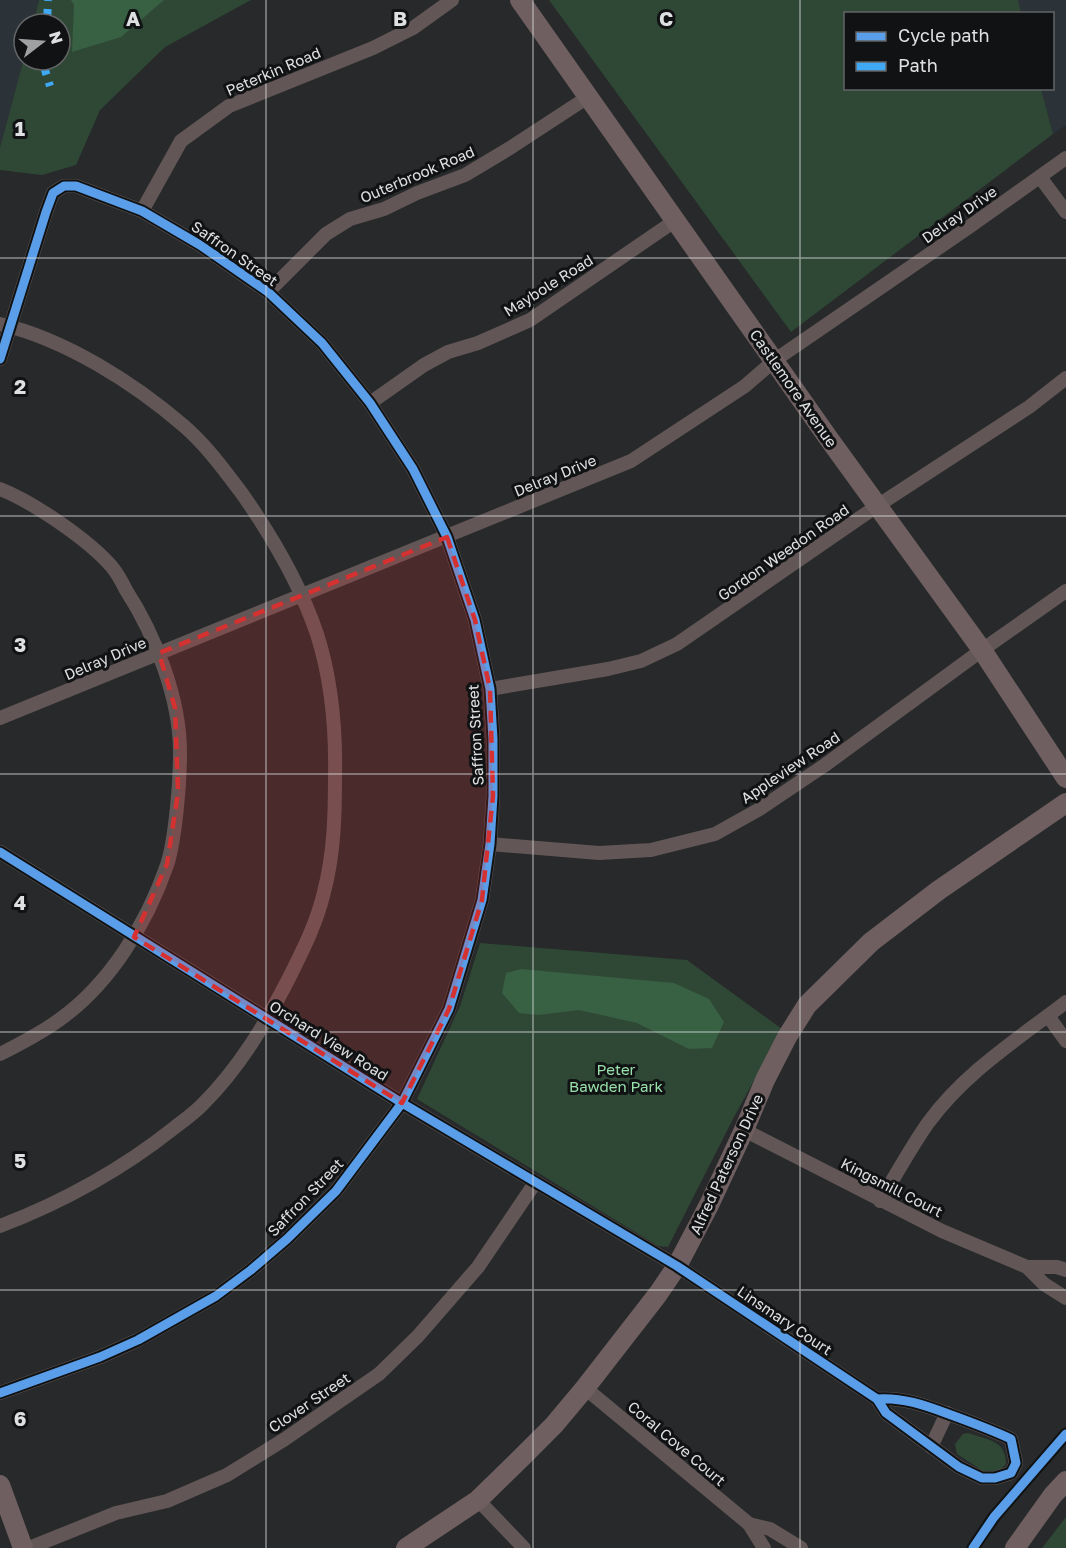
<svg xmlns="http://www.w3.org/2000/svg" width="1066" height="1548" viewBox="0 0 1066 1548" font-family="'Golos Text',sans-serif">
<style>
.built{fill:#2b3338}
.green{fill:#2f4835}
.forest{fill:#386043}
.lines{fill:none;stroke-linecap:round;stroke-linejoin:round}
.street{stroke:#625656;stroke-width:14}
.secondary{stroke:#6f5f60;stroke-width:20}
.quiet{stroke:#3fa9f5;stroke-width:8;stroke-dasharray:15 8;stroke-linecap:butt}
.cycleway-casing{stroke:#101213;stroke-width:13}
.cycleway{stroke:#5a9eea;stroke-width:9}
.marked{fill:#d63131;fill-opacity:0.2;stroke:#d63131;stroke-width:4.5;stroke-dasharray:12 8;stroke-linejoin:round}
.grid{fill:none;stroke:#dee0e2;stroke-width:1.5;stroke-opacity:0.55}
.labels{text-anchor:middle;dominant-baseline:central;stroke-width:6;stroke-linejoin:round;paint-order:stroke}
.street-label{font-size:15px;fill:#dee0e2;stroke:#101213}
.park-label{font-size:15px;fill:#98e0a9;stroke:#101213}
.grid-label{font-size:20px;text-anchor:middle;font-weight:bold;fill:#dee0e2;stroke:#101213;stroke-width:6;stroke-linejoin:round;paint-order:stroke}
</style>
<rect width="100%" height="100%" fill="#27292a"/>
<g class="built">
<path d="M0,0H39L33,24H24V58L0,148Z"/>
<path d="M1018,0H1066V125L1053,134L1041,89L1052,88V14L1021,13Z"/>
</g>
<g class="green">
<path d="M39,0H251L165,47L100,110L76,165L42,175L0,170V148L24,58V60H60V24H33Z"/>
<path d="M549,0H1018L1021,13L846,14V88L1041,89L1053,134L791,332Z"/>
<path d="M480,943L687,960L782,1029L734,1117L668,1247L658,1246L417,1099L460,1006Z"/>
<path d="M968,1433C988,1440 1006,1440 1006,1464L1000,1470L986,1473L957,1454L955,1444L963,1434Z"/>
<path d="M1066,1517V1548H1042Z"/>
</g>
<g class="forest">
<path d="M71,0H164L121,37L72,52L74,5Z"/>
<path d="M521,969L674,983L709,999L724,1022L712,1048L689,1049L637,1023L579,1010L539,1015L519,1013L502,993L506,973Z"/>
</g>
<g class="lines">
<g class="street">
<path d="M1040,177L1066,212"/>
<path d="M142,211L181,141L229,106L373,48L413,28L452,0"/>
<path d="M268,292L326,234L350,219L384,209L417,193L465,175L510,148L588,97"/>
<path d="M0,324C65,339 134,383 184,426C207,446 225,471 243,495C273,538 300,584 317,634C332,681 336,729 335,777C335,816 334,854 324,892C317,922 304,948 290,976C266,1023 240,1067 202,1105C193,1114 183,1121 174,1128C121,1170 63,1202 0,1226"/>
<path d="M0,359L46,212L53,193L64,186H76L142,211L200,245L268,292L322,343L370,403L413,469L447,537L475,620L490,689L493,739V796L490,844L482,900L449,1009L402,1103L336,1191L287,1239L251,1270L216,1296L138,1340L100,1357L0,1393"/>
<path d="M370,403L424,365L448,352L478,343L530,320L676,220"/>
<path d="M0,489C33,502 89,540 112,567C117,573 122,582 126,590C155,635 180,698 180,752C180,770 179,789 177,807C175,826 173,847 167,865C147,923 110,984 59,1020C41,1033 20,1044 0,1054"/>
<path d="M490,689L608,669L641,661L677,644L877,506L1029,407L1066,378"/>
<path d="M0,718L631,461L745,386L775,360L969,227L1066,158"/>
<path d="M490,844L599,853L651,850L715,834L758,810L825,765L982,650L1066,591"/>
<path d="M0,852L402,1103L677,1266L877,1399L886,1413L959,1467L982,1478H995L1011,1473L1016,1463L1011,1439C992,1430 973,1423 954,1416C929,1407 905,1397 877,1399"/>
<path d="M1048,1016L1066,1041"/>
<path d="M744,1130L942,1231L1027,1267L1044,1284L1066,1298"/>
<path d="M880,1201C896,1175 911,1147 928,1123C965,1072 1018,1039 1066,1002"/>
<path d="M1027,1267H1057L1066,1270"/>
<path d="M585,1388L749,1524L764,1548"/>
<path d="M931,1447L947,1413"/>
<path d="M478,1500L524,1548"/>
<path d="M749,1524L770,1529L801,1548"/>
<path d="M29,1548L116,1513L167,1501L227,1475L285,1439L379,1374L418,1336L478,1267L535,1183"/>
</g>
<g class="secondary">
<path d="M520,0L829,439L982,650L1066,778"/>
<path d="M0,1485L23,1548"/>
<path d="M406,1548L478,1500L523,1456L554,1425L585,1388L658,1294L677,1266L709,1205L744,1130L765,1080L787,1037L807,1005L871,942L939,890L1066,803"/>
<path d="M1015,1548L1053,1495L1066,1481"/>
</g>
<g class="quiet">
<path d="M47,24L48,0"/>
<path d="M45,60V70L50,86"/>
</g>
<g class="cycleway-casing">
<g id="cycleway">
<path d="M0,359L46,212L53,193L64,186H76L142,211L200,245L268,292L322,343L370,403L413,469L447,537L475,620L490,689L493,739V796L490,844L482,900L449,1009L402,1103L336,1191L287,1239L251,1270L216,1296L138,1340L100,1357L0,1393"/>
<path d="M0,852L402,1103L677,1266L877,1399L886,1413L959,1467L982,1478H995L1011,1473L1016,1463L1011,1439C992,1430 973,1423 954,1416C929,1407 905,1397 877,1399"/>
<path d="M973,1548L994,1517L1066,1434"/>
</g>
</g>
<use href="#cycleway" class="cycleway"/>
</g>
<path class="marked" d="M447,537L475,620L490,689L493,796L482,900L449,1009L402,1103L134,937L167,864L178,793L175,708L159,653Z"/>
<path class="grid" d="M266,0V1548M533,0V1548M800,0V1548M0,258H1066M0,516H1066M0,774H1066M0,1032H1066M0,1290H1066"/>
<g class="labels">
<g class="street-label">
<text transform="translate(273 71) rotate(-23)">Peterkin Road</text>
<text transform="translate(417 174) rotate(-23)">Outerbrook Road</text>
<text transform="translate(959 214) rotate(-35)">Delray Drive</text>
<text transform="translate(235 253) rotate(35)">Saffron Street</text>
<text transform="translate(548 285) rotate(-32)">Maybole Road</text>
<text transform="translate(794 388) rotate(55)">Castlemore Avenue</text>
<text transform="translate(555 475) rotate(-22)">Delray Drive</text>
<text transform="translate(783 552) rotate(-35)">Gordon Weedon Road</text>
<text transform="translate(105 658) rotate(-23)">Delray Drive</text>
<text transform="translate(475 735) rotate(-93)">Saffron Street</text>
<text transform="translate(790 767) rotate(-34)">Appleview Road</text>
<text transform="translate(329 1040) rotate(32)">Orchard View Road</text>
<text transform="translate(726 1164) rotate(-65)">Alfred Paterson Drive</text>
<text transform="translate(892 1187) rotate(27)">Kingsmill Court</text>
<text transform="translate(305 1197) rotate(-46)">Saffron Street</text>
<text transform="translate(785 1320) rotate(34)">Linsmary Court</text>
<text transform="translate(309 1402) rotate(-34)">Clover Street</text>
<text transform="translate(677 1443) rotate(40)">Coral Cove Court</text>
</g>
<g class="park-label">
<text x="616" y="1069">Peter<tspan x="616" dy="17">Bawden Park</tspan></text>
</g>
</g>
<g class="grid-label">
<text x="133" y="26">A</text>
<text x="400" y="26">B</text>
<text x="666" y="26">C</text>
<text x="20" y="136">1</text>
<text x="20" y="394">2</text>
<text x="20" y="652">3</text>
<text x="20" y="910">4</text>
<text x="20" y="1168">5</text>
<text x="20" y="1426">6</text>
</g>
<rect x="844" y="12" width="210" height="78" fill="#101213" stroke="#626466" stroke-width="1.5"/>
<rect x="856" y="32" width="30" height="9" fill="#5a9eea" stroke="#626466" stroke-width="1.5"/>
<text x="898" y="42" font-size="18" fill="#dee0e2">Cycle path</text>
<rect x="856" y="62" width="30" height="9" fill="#3fa9f5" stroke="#626466" stroke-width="1.5"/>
<text x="898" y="72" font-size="18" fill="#dee0e2">Path</text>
<g transform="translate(42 42) rotate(73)"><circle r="28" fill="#101213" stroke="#626466" stroke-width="1.5"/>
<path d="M0-4.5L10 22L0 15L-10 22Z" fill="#9ea0a2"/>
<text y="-9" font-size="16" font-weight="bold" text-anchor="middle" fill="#dee0e2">N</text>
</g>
</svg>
